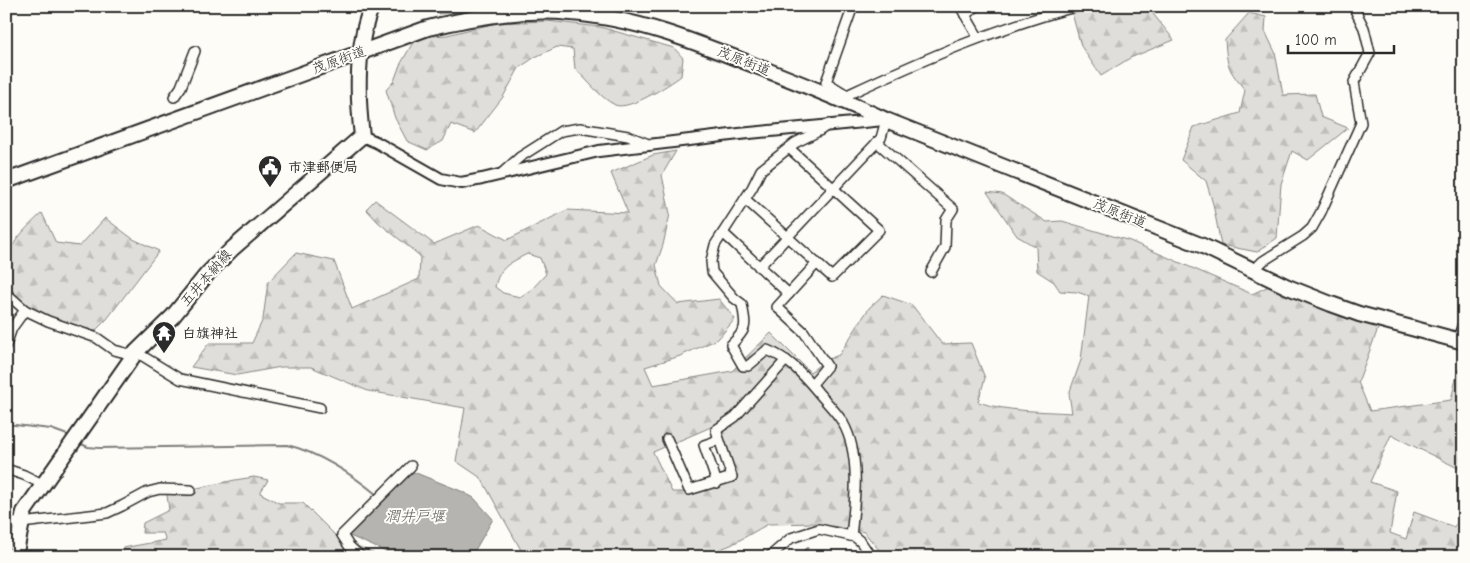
<svg xmlns="http://www.w3.org/2000/svg" width="1470" height="563" viewBox="0 0 1470 563" font-family="'Comic Neue','Klee One',sans-serif">
<style>
.forest{fill:url(#forest-firs);stroke:#858482;fill-rule:evenodd}
.water{fill:#b5b4b1;stroke:#7e7d7b}
.lines{fill:none;stroke-linecap:round;stroke-linejoin:round}
.stream{stroke:#7e7d7b;stroke-width:2}
.minor-casing{stroke:#2b2b2b;stroke-width:12}
.tertiary-casing{stroke:#2b2b2b;stroke-width:14}
.primary-casing{stroke:#2b2b2b;stroke-width:18}
.minor{stroke:#fdfcf7;stroke-width:9}
.tertiary{stroke:#fdfcf7;stroke-width:10}
.primary{stroke:#fdfcf7;stroke-width:14}
.labels{text-anchor:middle;dominant-baseline:central;stroke-width:4;stroke-linejoin:round;paint-order:stroke}
.street-label{font-size:14px;fill:#2b2b2b;stroke:#fdfcf7}
.poi-label{font-size:14px;font-weight:bold;fill:#2b2b2b;stroke:#fdfcf7;text-anchor:start}
.water-label{font-size:15px;font-style:italic;fill:#5b5b5a;stroke:#fdfcf7}
</style>
<defs>
<pattern id="forest-firs" width="22" height="20" patternUnits="userSpaceOnUse" patternTransform="scale(1.25)"><rect width="22" height="20" fill="#dfdeda"/><path d="M5 1l3.5 6h-7zM16 11l3.5 6h-7z" fill="#c0bfbb"/></pattern>
</defs>
<rect width="100%" height="100%" fill="#fdfcf7"/>
<filter id="ink" filterUnits="userSpaceOnUse"><feTurbulence type="fractalNoise" baseFrequency=".02" numOctaves="2"/><feDisplacementMap in="SourceGraphic" scale="10" xChannelSelector="R" yChannelSelector="G"/><feConvolveMatrix kernelMatrix="1 2 1 2 8 2 1 2 1" color-interpolation-filters="sRGB"/></filter>
<g filter="url(#ink)">
<g class="forest">
<path d="M441,6H511L438,14Z"/>
<path d="M1070,6H1150L1154,15L1174,40L1130,58L1101,76L1081,46Z"/>
<path d="M1249,13L1266,17L1265,31L1275,52L1283,95L1315,94L1321,117L1348,128L1308,160L1292,151L1281,184L1277,238L1257,252L1221,245L1213,204L1206,181L1181,160L1194,127L1240,113L1245,90C1228,69 1227,67 1225,40Z"/>
<path d="M547,21L600,27L674,48L683,58L681,76C669,85 629,111 615,105C599,97 588,80 575,69L573,49L557,47L535,57L519,68L503,97L475,133L451,124L443,141L427,150L407,141L395,118L386,90L394,81L400,65L416,37L447,35L496,23Z"/>
<path d="M676,151L662,175L670,214L663,245L656,265L661,286L678,304L719,299L735,319L718,339L680,356L645,367L653,385L732,371L771,333L810,372L826,360L839,355L869,308L883,295L912,305L942,344L971,343L985,378L978,402C1008,412 1042,411 1072,413L1069,394L1081,360L1089,296L1077,292L1060,291L1054,282L1037,271L1036,247L1017,236L987,192L1002,194L1047,222L1062,221L1130,241L1252,294L1269,286L1359,322L1379,326L1358,382L1370,411L1451,400L1458,370L1464,371V471L1391,435L1370,482L1397,491L1390,533L1406,539L1414,512L1454,527L1464,511V557H885L864,532L816,523L768,524L731,545L700,557H529L521,550L481,478L456,461L465,408L368,391L311,367H281L237,375L191,367L209,343H252L263,319L268,282L296,253L334,261L352,309L419,279L420,256L378,222L366,209L375,200L434,244L479,225L507,240L567,210L628,213L611,173L653,155ZM527,254L540,258L546,274L532,289L520,297L503,293L495,287C499,267 510,263 527,254ZM711,427L738,476L684,492H672L653,452Z"/>
<path d="M42,213L56,243L80,246L105,218L133,239L159,251L107,319L95,331L40,320L6,287C6,280 6,273 6,266C8,244 27,227 42,213Z"/>
<path d="M254,477L268,480L260,493L279,503H303L338,538L382,557H125L123,548L166,540L163,533H142L143,523L169,510L166,488L188,490L235,480Z"/>
</g>
<path class="water" d="M406,469L461,491L474,498L493,519L471,557H398L343,533L340,530Z"/>
<g class="lines">
<g class="stream">
<path d="M6,424L51,429L70,436"/>
<path d="M79,443L88,447L99,448L287,445C318,452 353,475 377,495"/>
<path d="M797,557L808,548"/>
</g>
<g class="minor-casing">
<g id="minor">
<path d="M960,6L978,37"/>
<path d="M965,15L977,6"/>
<path d="M847,95C922,60 998,27 1079,6"/>
<path d="M174,97L181,87L195,51"/>
<path d="M846,100L847,95L826,82L853,6"/>
<path d="M829,124L819,131L795,143L761,170L752,188L715,245L711,261L712,272L734,298L742,304C746,327 748,328 731,345L743,366H748L767,350C788,358 803,374 817,391C825,401 837,412 843,423C861,455 855,501 851,536"/>
<path d="M877,142L953,209L946,220L945,247L931,272"/>
<path d="M501,174L520,157L561,131L580,128L628,136L651,145"/>
<path d="M745,199L832,277L879,230L789,148"/>
<path d="M723,233L789,294"/>
<path d="M759,267L881,138L886,120"/>
<path d="M1254,270L1263,261L1303,236L1312,228L1321,212L1361,123L1354,82L1370,53L1364,28L1353,6"/>
<path d="M6,293L25,310L48,321L97,338L114,350L133,355"/>
<path d="M6,345L12,328L25,310"/>
<path d="M136,352L180,379L320,408"/>
<path d="M812,384L827,366L804,332L777,307L817,263"/>
<path d="M667,439L689,490L732,477L716,430L735,417L786,360"/>
<path d="M6,469L24,475L44,485"/>
<path d="M717,483L704,445L719,440"/>
<path d="M21,523L107,513L122,506L148,492L160,489L191,490"/>
<path d="M361,557L349,546L342,535L411,466"/>
<path d="M769,557L791,538L819,529L855,537L861,542L871,557"/>
</g>
</g>
<g class="tertiary-casing">
<g id="tertiary">
<path d="M362,136L376,142L441,179L461,183L482,179L599,151L739,134L884,120"/>
<path d="M1458,341L1464,324"/>
<path d="M6,524L21,523"/>
</g>
</g>
<g class="primary-casing">
<g id="primary">
<path d="M6,181L428,28C475,17 522,8 571,13C636,18 696,42 756,66C800,83 843,100 886,120L1203,246L1288,287L1331,304L1359,314L1464,342"/>
<path d="M15,557L24,512L136,352L173,316L208,273L232,249L362,136C357,96 356,43 372,6"/>
</g>
</g>
<use href="#minor" class="minor"/>
<use href="#tertiary" class="tertiary"/>
<use href="#primary" class="primary"/>
</g>
</g>
<defs>
<g id="civic-pin" transform="scale(1.25)"><path d="M0 17L-7.5 6A9.5 9.5 0 1 1 7.5 6Z" fill="#2b2b2b" stroke="#fdfcf7"/><path d="M-.6-6.5H3V-4.5H.6V-3L4-1V1h2V6H-6V1h2V-1L-.6-3ZM-1.2 2.5V6h2.4V2.5Z" fill="#fff"/></g>
<g id="temple-pin" transform="scale(1.25)"><path d="M0 17L-7.5 6A9.5 9.5 0 1 1 7.5 6Z" fill="#2b2b2b" stroke="#fdfcf7"/><path d="M0-6L5-2H3V0L6.5 2.5H4V6H1.5V3h-3V6H-4V2.5H-6.5L-3 0V-2H-5Z" fill="#fff"/></g>
</defs>
<g fill-rule="evenodd">
<use href="#civic-pin" x="270" y="167"/>
<use href="#temple-pin" x="164" y="333"/>
</g>
<g class="labels">
<g class="street-label">
<text transform="translate(339 60) rotate(-20)">茂原街道</text>
<text transform="translate(744 61) rotate(22)">茂原街道</text>
<text transform="translate(1120 213) rotate(22)">茂原街道</text>
<text transform="translate(206 278) rotate(-49)">五井本納線</text>
</g>
<g class="poi-label">
<text x="288" y="167">市津郵便局</text>
<text x="182" y="333">白旗神社</text>
</g>
<g class="water-label">
<text x="415" y="516">潤井戸堰</text>
</g>
</g>
<rect width="1470" height="563" fill="none" stroke="#fdfcf7" stroke-width="25"/>
<rect x="12" y="12" width="1445" height="538" fill="none" stroke="#2b2b2b" stroke-width="2" filter="url(#ink)"/>
<path d="M1288 45v8h106v-8" fill="none" stroke="#2b2b2b" stroke-width="2.5"/>
<text x="1295" y="45" font-size="15" fill="#2b2b2b" stroke="#fdfcf7" stroke-width="4" paint-order="stroke">100 m</text>
</svg>
